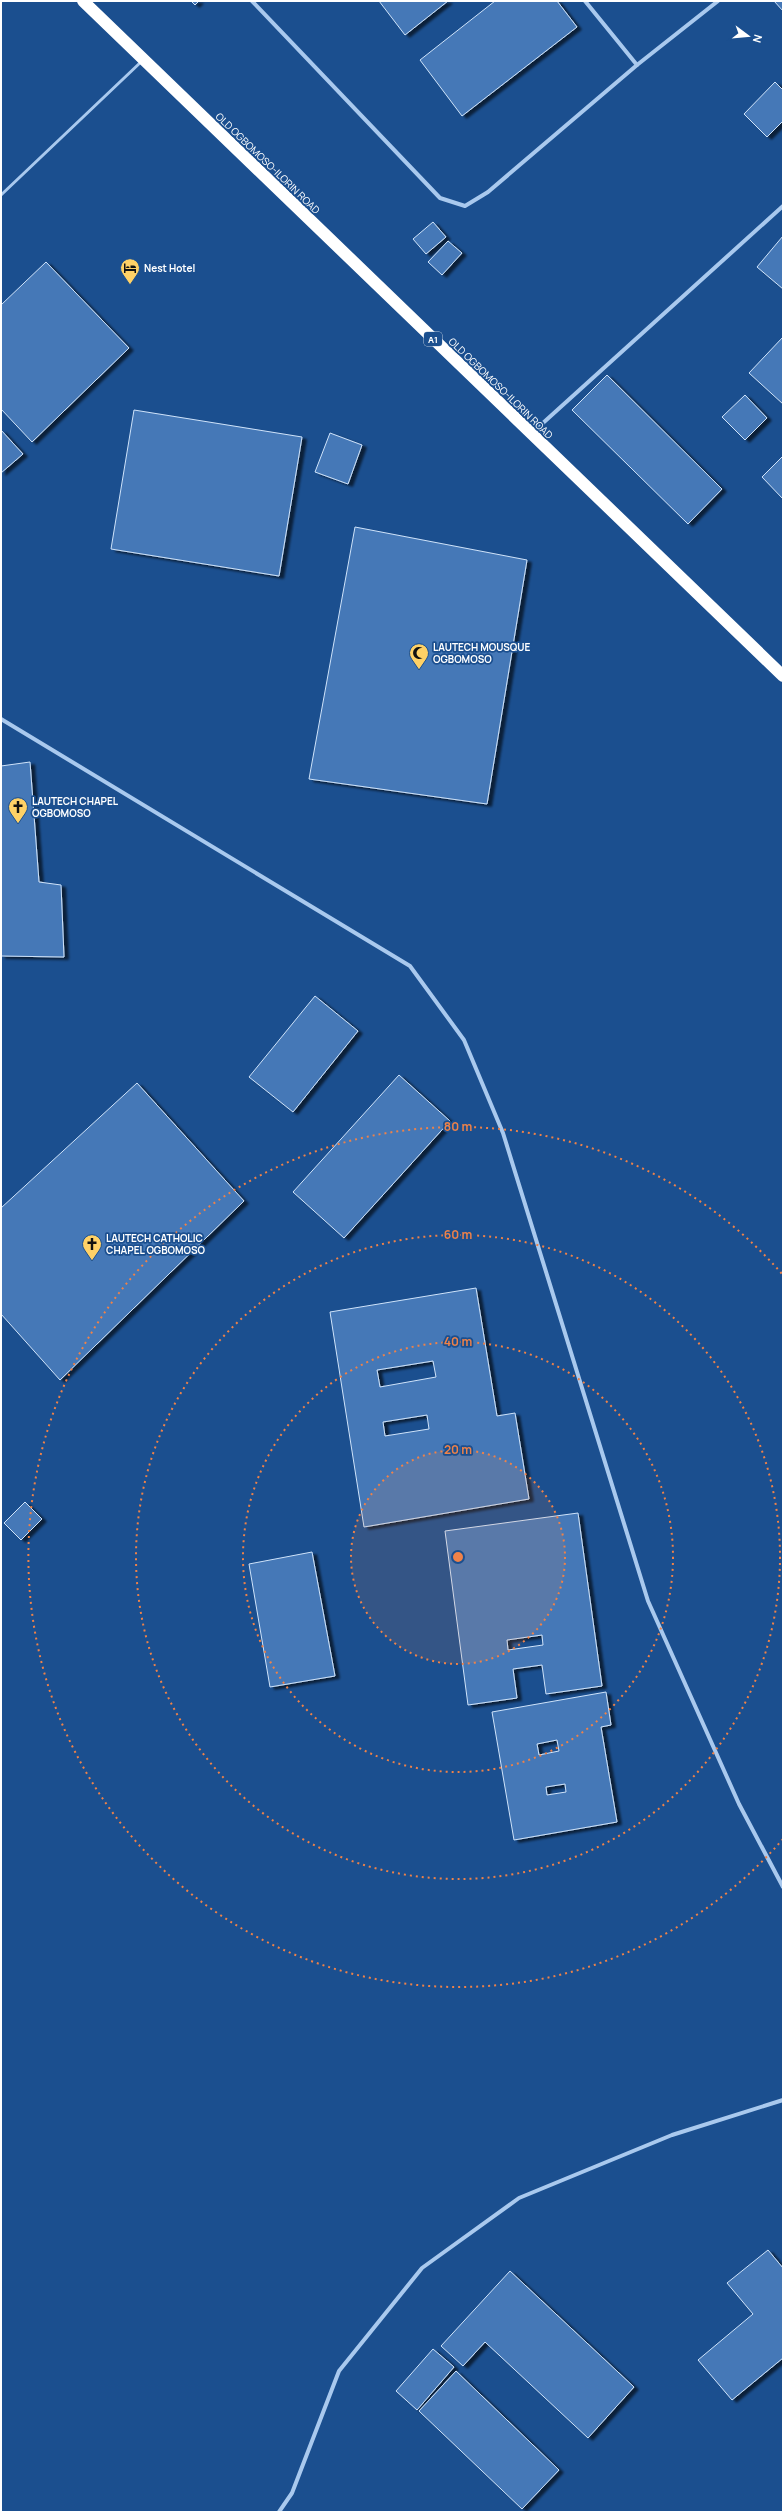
<svg xmlns="http://www.w3.org/2000/svg" width="784" height="2513" viewBox="0 0 784 2513" font-family="Manrope,sans-serif">
<style>
.building{fill:#4478b7;stroke:#cfe3fa;fill-rule:evenodd;filter:url(#shadow)}
.lines{fill:none;stroke-linecap:round;stroke-linejoin:round}
.lane{stroke:#a9c9ee;stroke-width:3}
.street{stroke:#a9c9ee;stroke-width:4}
.highway{stroke:#fff;stroke-width:12}
.ring{fill:none;stroke:#ee8249;stroke-width:2;stroke-dasharray:2 4}
.labels{text-anchor:middle;dominant-baseline:central;stroke-width:3.5;stroke-linejoin:round;paint-order:stroke}
.shield{fill:#1b4f8f;stroke:#bbcadd;stroke-width:1}
.shield-label{font-size:9px;font-weight:bold;fill:#fff}
.street-label{font-size:10px;fill:#fff;stroke:#1b4f8f}
.poi-label{font-size:10px;font-weight:bold;fill:#fff;stroke:#1b4f8f;text-anchor:start}
.centre{fill:#ee8249;stroke:#1b4f8f;stroke-width:2}
.ring-label{font-size:12px;text-anchor:middle;font-weight:bold;fill:#ee8249;stroke:#1b4f8f;stroke-width:3.5;stroke-linejoin:round;paint-order:stroke}
</style>
<defs>
<filter id="shadow"><feDropShadow dx="4.5" dy="2.5" stdDeviation="1" flood-color="#0009"/></filter>
</defs>
<rect width="100%" height="100%" fill="#1b4f8f"/>
<g class="building">
<path d="M191,1H199L195,5Z"/>
<path d="M379,1H448L405,35Z"/>
<path d="M495,1H557L577,27L462,116L420,60Z"/>
<path d="M774,1H783V11Z"/>
<path d="M775,82L783,90V121L767,137L744,114Z"/>
<path d="M433,222L446,237L426,254L413,239Z"/>
<path d="M783,236V289L757,267Z"/>
<path d="M448,241L462,253L442,275L428,262Z"/>
<path d="M46,262L129,348L32,442L1,409V305Z"/>
<path d="M783,337V404L749,373Z"/>
<path d="M607,375L722,489L688,524L572,410Z"/>
<path d="M745,395L767,418L745,440L722,417Z"/>
<path d="M134,410L302,437L279,576L111,549Z"/>
<path d="M1,430L23,454L1,473Z"/>
<path d="M330,433L362,445L348,484L315,472Z"/>
<path d="M783,456V499L762,477Z"/>
<path d="M355,527L527,560L487,804L309,779Z"/>
<path d="M30,762L39,882L61,885L64,957L1,956V766Z"/>
<path d="M315,996L358,1031L293,1112L249,1077Z"/>
<path d="M399,1075L450,1121L344,1238L293,1192Z"/>
<path d="M137,1083L244,1201L60,1380L1,1314V1208Z"/>
<path d="M476,1288L497,1416L515,1413L529,1499L364,1527L330,1312ZM433,1361L436,1377L380,1387L377,1370ZM427,1415L429,1429L385,1436L383,1422Z"/>
<path d="M25,1502L42,1519L21,1540L4,1523Z"/>
<path d="M578,1513L602,1686L546,1694L542,1665L513,1669L517,1698L468,1705L445,1531ZM542,1635L543,1645L508,1650L507,1640Z"/>
<path d="M312,1552L335,1676L270,1687L249,1564Z"/>
<path d="M606,1692L611,1725L601,1727L617,1822L514,1840L492,1712ZM557,1740L559,1751L539,1755L537,1744ZM565,1784L566,1792L547,1795L546,1787Z"/>
<path d="M768,2250L783,2268V2358L732,2400L698,2360L753,2314L727,2283Z"/>
<path d="M510,2271L634,2387L588,2438L485,2342L463,2366L441,2346Z"/>
<path d="M433,2349L454,2367L417,2410L396,2391Z"/>
<path d="M456,2371L559,2470L522,2509L419,2411Z"/>
</g>
<g class="lines">
<path class="lane" d="M1,195L142,61"/>
<g class="street">
<path d="M252,1L440,198L465,206L488,192L637,65L718,1"/>
<path d="M585,1L637,65"/>
<path d="M533,432L783,206"/>
<path d="M1,719L410,966L464,1040L503,1133L648,1601L739,1804L783,1887"/>
<path d="M279,2512L292,2493L339,2371L422,2268L519,2198L672,2135L783,2100"/>
</g>
<path class="highway" d="M83,1L783,676"/>
</g>
<circle cx="458" cy="1557" r="107" fill="#ee8249" fill-opacity=".12"/>
<g class="ring">
<circle cx="458" cy="1557" r="107"/>
<circle cx="458" cy="1557" r="215"/>
<circle cx="458" cy="1557" r="322"/>
<path d="M783 1839A430 430 0 1 1 783 1275"/>
</g>
<defs>
<g id="hotel-pin" transform="scale(1)"><path d="M0 17L-7.5 6A9.5 9.5 0 1 1 7.5 6Z" fill="#ffd166" stroke="#1b4f8f"/><path d="M-6-4.5h1.5V1H6V5H4.5V3h-9V5H-6ZM-4 0a1.8 1.8 0 1 1 3.6 0ZM.5 0V-2.5h3Q6-2.5 6 0Z" fill="#111"/></g>
<g id="mosque-pin" transform="scale(1)"><path d="M0 17L-7.5 6A9.5 9.5 0 1 1 7.5 6Z" fill="#ffd166" stroke="#1b4f8f"/><path d="M3.5-4.9A6 6 0 1 0 3.5 4.9A5 5 0 1 1 3.5-4.9Z" fill="#111"/></g>
<g id="church-pin" transform="scale(1)"><path d="M0 17L-7.5 6A9.5 9.5 0 1 1 7.5 6Z" fill="#ffd166" stroke="#1b4f8f"/><path d="M-1.2-6h2.4v3.5h3.3v2.4h-3.3V6h-2.4V-.1h-3.3v-2.4h3.3Z" fill="#111"/></g>
</defs>
<g fill-rule="evenodd">
<use href="#hotel-pin" x="130" y="268"/>
<use href="#mosque-pin" x="419" y="653"/>
<use href="#church-pin" x="18" y="807"/>
<use href="#church-pin" x="92" y="1244"/>
</g>
<g class="labels">
<rect class="shield" x="424" y="332" width="18" height="14" rx="3"/>
<g class="shield-label">
<text x="433" y="339">A1</text>
</g>
<g class="street-label">
<text transform="translate(268 163) rotate(44)">OLD OGBOMOSO-ILORIN ROAD</text>
<text transform="translate(501 388) rotate(44)">OLD OGBOMOSO-ILORIN ROAD</text>
</g>
<g class="poi-label">
<text x="144" y="268">Nest Hotel</text>
<text x="433" y="647">LAUTECH MOUSQUE<tspan x="433" dy="12">OGBOMOSO</tspan></text>
<text x="32" y="801">LAUTECH CHAPEL<tspan x="32" dy="12">OGBOMOSO</tspan></text>
<text x="106" y="1238">LAUTECH CATHOLIC<tspan x="106" dy="12">CHAPEL OGBOMOSO</tspan></text>
</g>
</g>
<circle cx="458" cy="1557" r="6" class="centre"/>
<g class="ring-label">
<text x="458" y="1131">80 m</text>
<text x="458" y="1239">60 m</text>
<text x="458" y="1346">40 m</text>
<text x="458" y="1454">20 m</text>
</g>
<rect width="784" height="2513" fill="none" stroke="#ffffff" stroke-width="4"/>
<g transform="translate(748 36) rotate(106)" stroke="#1b4f8f" stroke-width="3" paint-order="stroke">
<path d="M0-3L7 15L0 10L-7 15Z" fill="#ffffff"/>
<text y="-6" font-size="11" font-weight="bold" text-anchor="middle" fill="#ffffff">N</text>
</g>
</svg>
